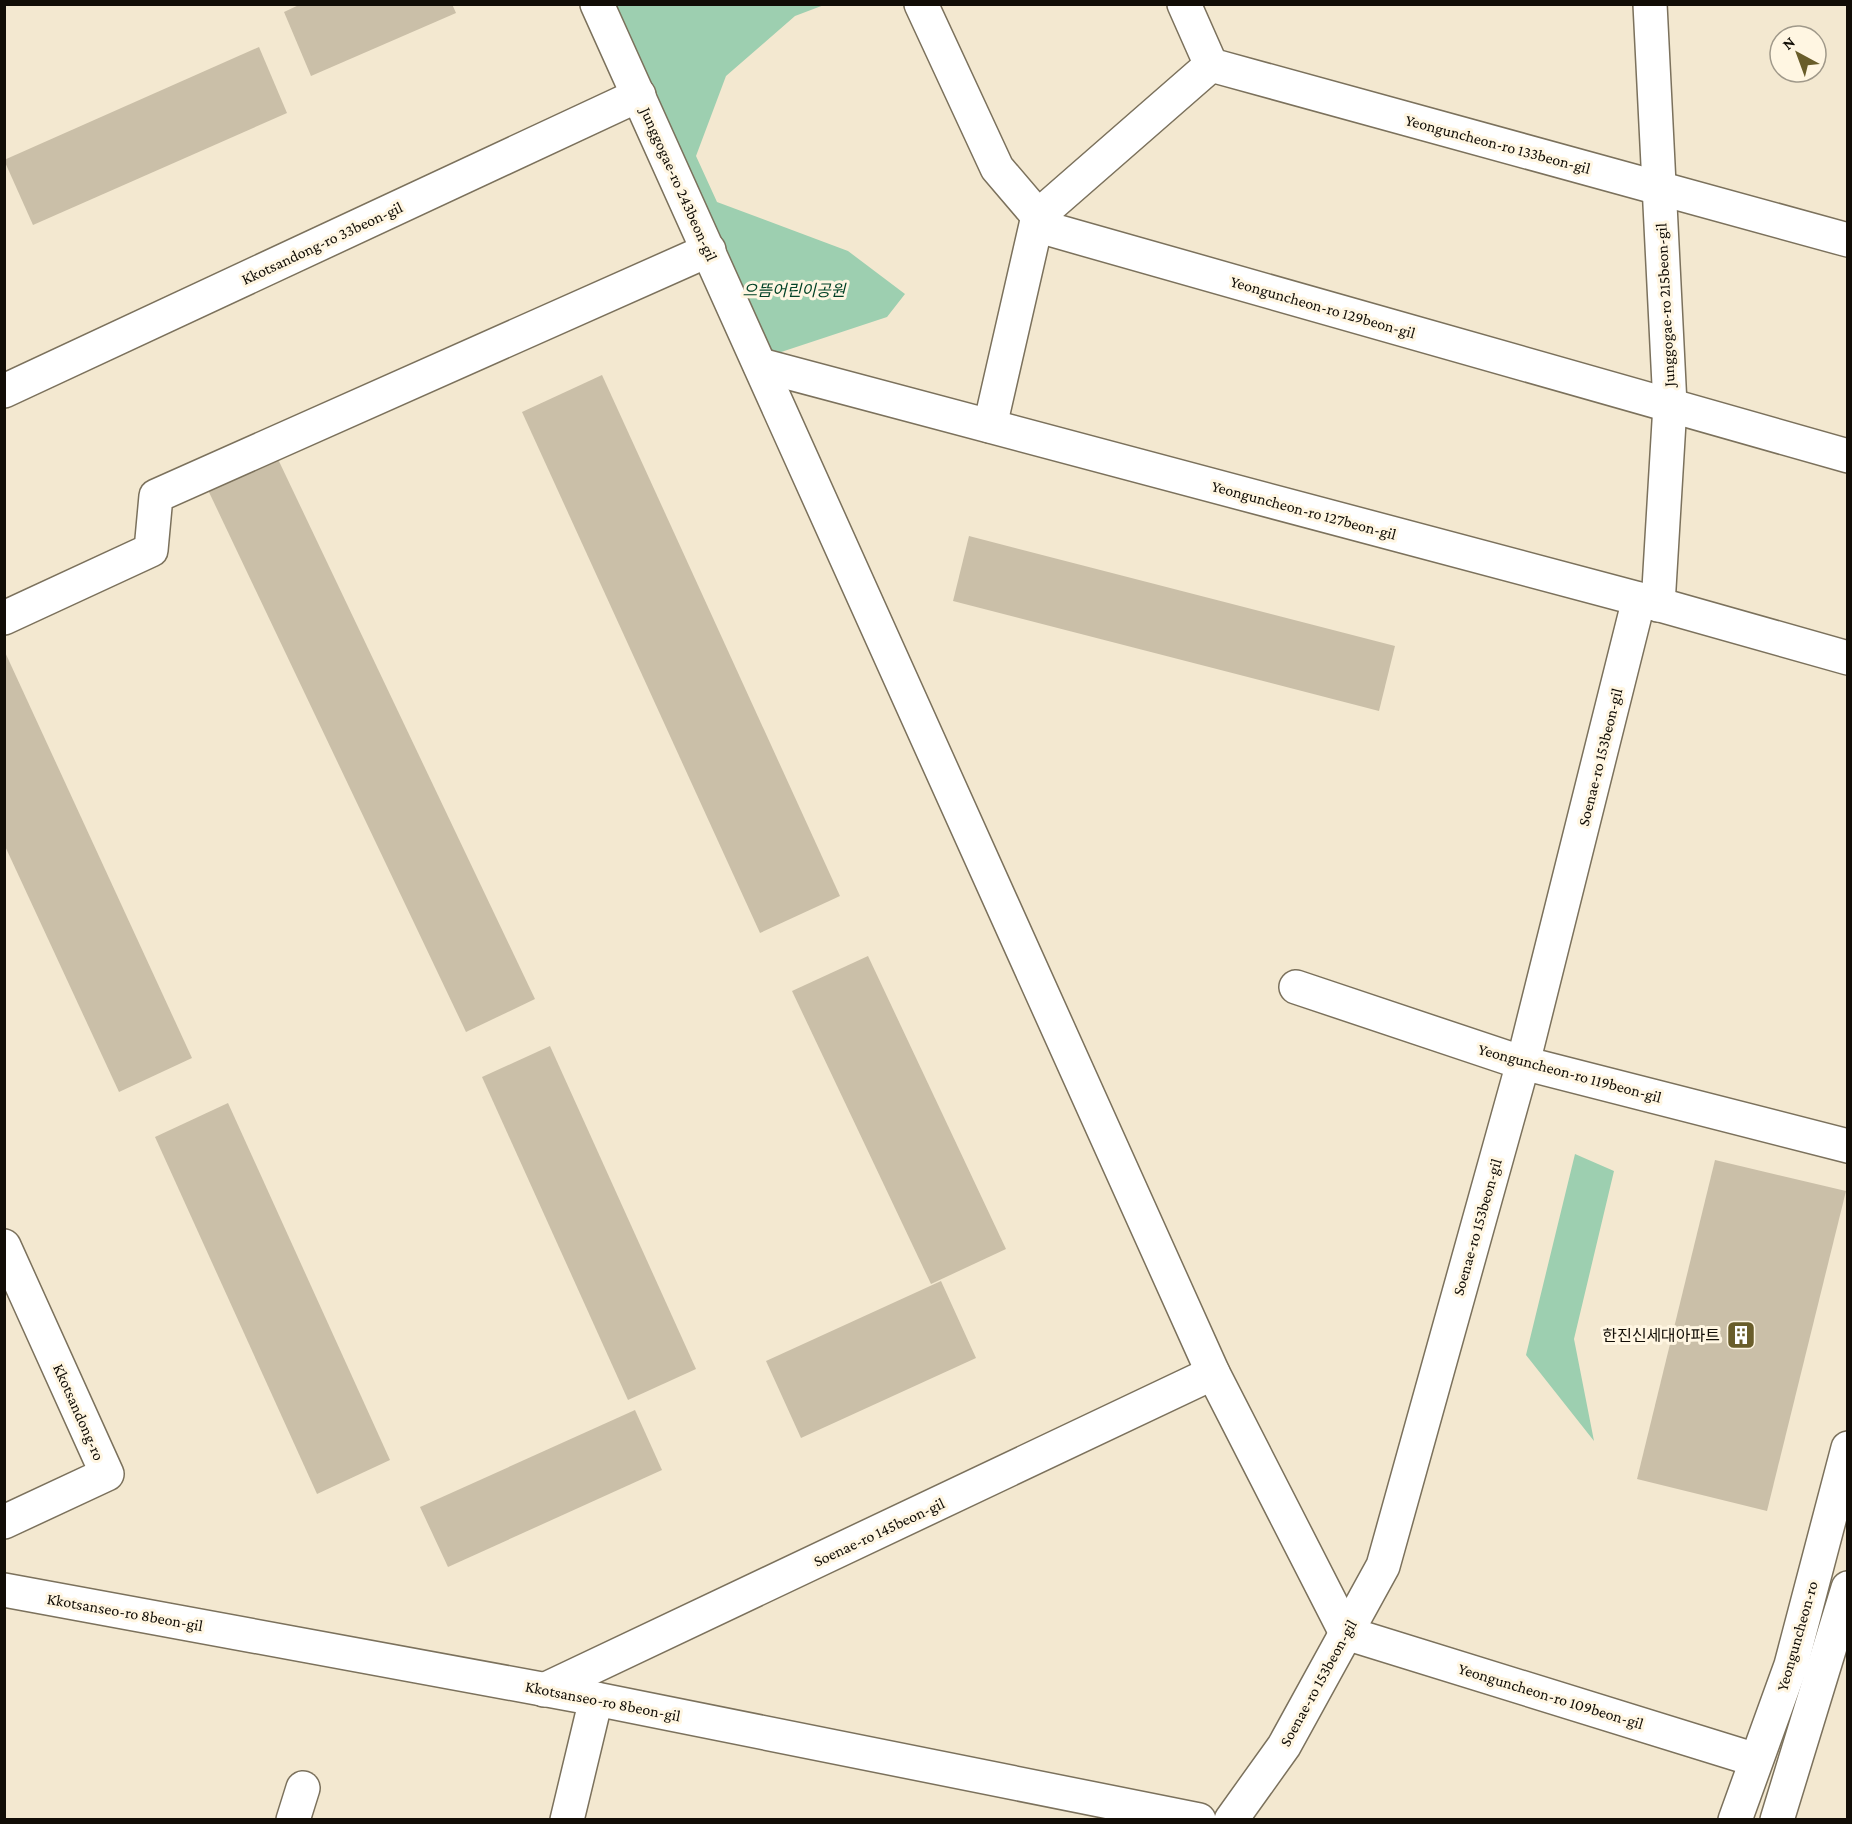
<svg xmlns="http://www.w3.org/2000/svg" width="1852" height="1824" viewBox="0 0 1852 1824" font-family="'Crimson Pro','Noto Sans KR',serif">
<style>
.green{fill:#9dcfb0}
.building{fill:#cabfa8}
.lines{fill:none;stroke-linecap:round;stroke-linejoin:round}
.minor-casing{stroke:#7b715c;stroke-width:36}
.minor{stroke:#fff;stroke-width:33}
.labels{text-anchor:middle;dominant-baseline:central;stroke-width:6;stroke-linejoin:round;paint-order:stroke}
.street-label{font-size:16px;fill:#110d06;stroke:#fff6e2}
.park-label{font-size:16px;font-style:italic;fill:#014226;stroke:#fff6e2}
.poi-label{font-size:16px;fill:#110d06;stroke:#fff6e2;text-anchor:end}
</style>
<rect width="100%" height="100%" fill="#f3e8d0"/>
<g class="green">
<path d="M601,5H824L795,16L726,76L696,156L717,202L848,251L905,294L887,317L763,358Z"/>
<path d="M1575,1154L1614,1171L1574,1339L1594,1441L1526,1355Z"/>
</g>
<g class="building">
<path d="M301,4H452L456,13L311,76L284,12Z"/>
<path d="M259,47L287,113L33,225L4,160Z"/>
<path d="M602,375L840,896L760,933L522,412Z"/>
<path d="M276,455L535,999L466,1032L207,488Z"/>
<path d="M969,536L1395,646L1379,711L953,601Z"/>
<path d="M4,650L192,1058L119,1092L4,844Z"/>
<path d="M868,956L1006,1249L931,1284L792,991Z"/>
<path d="M550,1046L696,1369L628,1400L482,1077Z"/>
<path d="M228,1103L390,1460L317,1494L155,1137Z"/>
<path d="M1715,1160L1846,1191L1767,1511L1637,1479Z"/>
<path d="M941,1281L976,1358L801,1438L766,1361Z"/>
<path d="M635,1410L662,1470L448,1567L420,1507Z"/>
</g>
<g class="lines">
<g class="minor-casing">
<g id="minor">
<path d="M597,4L1213,1373L1346,1633L1756,1760"/>
<path d="M921,4L997,168L1049,229L1848,456"/>
<path d="M1184,4L1211,65L1848,240"/>
<path d="M1650,4L1670,405L1658,605"/>
<path d="M760,365L1639,599L1848,658"/>
<path d="M4,391L639,95"/>
<path d="M990,426L1038,216L1211,65"/>
<path d="M4,618L151,550L156,496L709,250"/>
<path d="M1296,987L1523,1063L1848,1146"/>
<path d="M4,1246L107,1474L4,1522"/>
<path d="M4,1590L596,1699L1199,1820"/>
<path d="M544,1690L1213,1373"/>
<path d="M293,1820L303,1788"/>
<path d="M567,1820L596,1699"/>
<path d="M1231,1820L1284,1746L1383,1566L1523,1063L1639,599"/>
<path d="M1735,1820L1791,1665L1848,1448"/>
<path d="M1777,1820L1848,1588"/>
</g>
</g>
<use href="#minor" class="minor"/>
</g>
<defs>
<g id="building-square" transform="scale(1.5)"><rect x="-9" y="-9" width="18" height="18" rx="4" fill="#695d2a" stroke="#fff6e2"/><path d="M-4-6H4V6H1V3H-1V6H-4ZM-2.5-4.3h1.7v1.8h-1.7ZM.8-4.3h1.7v1.8H.8ZM-2.5-1h1.7V.8h-1.7ZM.8-1h1.7V.8H.8Z" fill="#fff"/></g>
</defs>
<g fill-rule="evenodd">
<use href="#building-square" x="1741" y="1335"/>
</g>
<g class="labels">
<g class="street-label">
<text transform="translate(1498 144) rotate(15)">Yeonguncheon-ro 133beon-gil</text>
<text transform="translate(679 184) rotate(66)">Junggogae-ro 243beon-gil</text>
<text transform="translate(322 243) rotate(-25)">Kkotsandong-ro 33beon-gil</text>
<text transform="translate(1665 305) rotate(-93)">Junggogae-ro 215beon-gil</text>
<text transform="translate(1323 307) rotate(16)">Yeonguncheon-ro 129beon-gil</text>
<text transform="translate(1304 510) rotate(15)">Yeonguncheon-ro 127beon-gil</text>
<text transform="translate(1600 757) rotate(-76)">Soenae-ro 153beon-gil</text>
<text transform="translate(1570 1073) rotate(15)">Yeonguncheon-ro 119beon-gil</text>
<text transform="translate(1477 1227) rotate(-74)">Soenae-ro 153beon-gil</text>
<text transform="translate(79 1412) rotate(66)">Kkotsandong-ro</text>
<text transform="translate(879 1532) rotate(-25)">Soenae-ro 145beon-gil</text>
<text transform="translate(125 1612) rotate(10)">Kkotsanseo-ro 8beon-gil</text>
<text transform="translate(1797 1636) rotate(-74)">Yeonguncheon-ro</text>
<text transform="translate(1318 1683) rotate(-61)">Soenae-ro 153beon-gil</text>
<text transform="translate(1551 1696) rotate(17)">Yeonguncheon-ro 109beon-gil</text>
<text transform="translate(603 1701) rotate(11)">Kkotsanseo-ro 8beon-gil</text>
</g>
<g class="park-label">
<text x="794" y="290">으뜸어린이공원</text>
</g>
<g class="poi-label">
<text x="1720" y="1335">한진신세대아파트</text>
</g>
</g>
<rect width="1852" height="1824" fill="none" stroke="#110d06" stroke-width="12"/>
<g transform="translate(1798 54) rotate(319)"><circle r="28" fill="#fff6e2" stroke="#a0998a" stroke-width="1.5"/>
<path d="M0-4.5L10 22L0 15L-10 22Z" fill="#695d2a"/>
<text y="-9" font-size="16" font-weight="bold" text-anchor="middle" fill="#110d06">N</text>
</g>
</svg>
